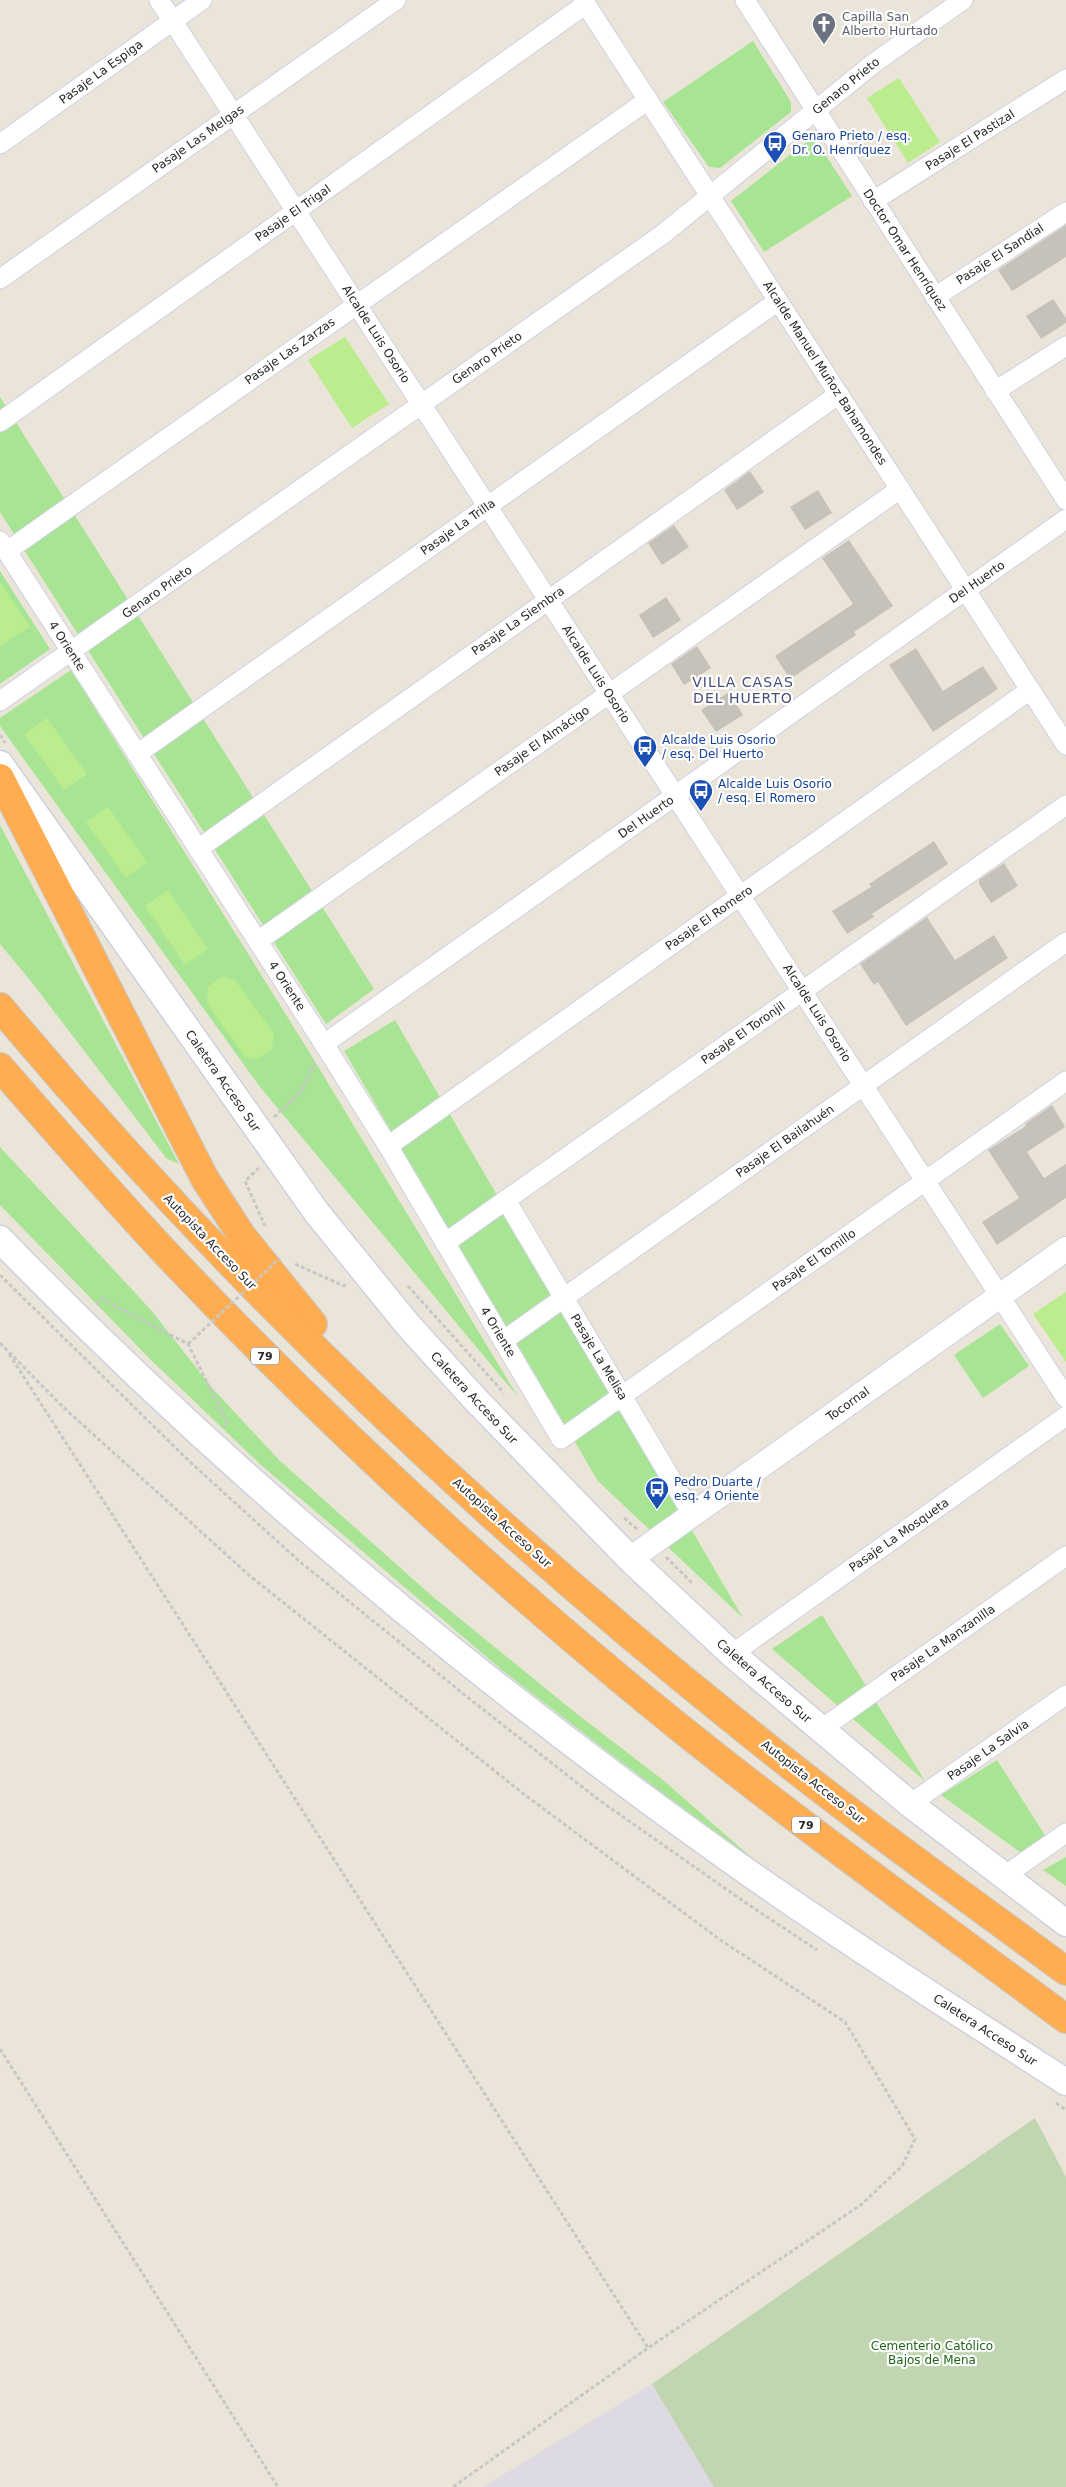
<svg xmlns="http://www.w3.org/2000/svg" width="1066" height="2487" viewBox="0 0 1066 2487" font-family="'DejaVu Sans',sans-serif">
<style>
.industrial{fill:#dedae3}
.green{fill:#a7e493}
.cemetery{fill:#bfd6b0}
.pitch{fill:#bbec8e}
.building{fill:#c6c2b9}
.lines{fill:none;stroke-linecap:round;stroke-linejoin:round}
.minor-casing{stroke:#ced0e2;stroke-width:21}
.tertiary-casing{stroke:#ced0e2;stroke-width:26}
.secondary-casing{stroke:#ced0e2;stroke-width:29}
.motorway-casing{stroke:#c7c7c7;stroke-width:30}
.path{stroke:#c7c7c7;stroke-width:3;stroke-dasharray:4 2.5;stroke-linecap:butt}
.minor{stroke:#fff;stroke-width:19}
.tertiary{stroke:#fff;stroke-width:24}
.secondary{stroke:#fff;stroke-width:26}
.motorway{stroke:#ffad50;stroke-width:28}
.path-bridge{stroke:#c7c7c7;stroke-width:3;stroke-dasharray:4 2.5;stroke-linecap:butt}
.labels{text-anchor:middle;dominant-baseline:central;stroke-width:4.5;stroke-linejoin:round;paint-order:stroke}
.shield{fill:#fff;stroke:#686868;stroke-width:1}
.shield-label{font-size:11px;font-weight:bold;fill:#282828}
.worship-label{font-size:12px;fill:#5b616d;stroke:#fff;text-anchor:start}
.street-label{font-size:12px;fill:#282828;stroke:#fff}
.transit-label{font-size:12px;fill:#164399;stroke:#fff;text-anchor:start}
.park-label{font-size:12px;fill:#206617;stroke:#fff}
.neighbourhood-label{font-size:14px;letter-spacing:1px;fill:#484c79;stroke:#fff}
</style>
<rect width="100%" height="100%" fill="#ebe5d9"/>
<path class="industrial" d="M652,2384L714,2487H483Z"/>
<g class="green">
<path d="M753,41L791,102V112L720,168L709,167L663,102Z"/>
<path d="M809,140L819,145L852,196L764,252L731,201Z"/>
<path d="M0,397L374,989L326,1024L0,512Z"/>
<path d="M0,571L50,649L0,684Z"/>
<path d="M71,670L308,1050L518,1397L260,1087L0,726V718Z"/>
<path d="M0,825L179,1164L167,1159L30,980L0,944Z"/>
<path d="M395,1020L743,1618L598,1481L344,1051Z"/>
<path d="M0,1147L151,1310L213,1389L279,1460L432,1596L577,1714L663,1780L769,1873L604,1749L502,1670L261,1465L151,1360L0,1205Z"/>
<path d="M1000,1324L1029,1366L983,1398L954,1355Z"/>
<path d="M822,1615L925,1781L772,1649Z"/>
<path d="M997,1760L1048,1840L1024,1855L941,1795Z"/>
<path d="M1066,1857V1886L1043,1870Z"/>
</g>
<path class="cemetery" d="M1035,2118L1066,2177V2487H714L652,2384Z"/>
<g class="pitch">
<path d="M899,78L940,142L908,163L867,98Z"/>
<path d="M345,337L389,404L352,428L308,360Z"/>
<path d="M0,582L30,627L0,646Z"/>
<path d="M47,718L87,774L64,790L24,734Z"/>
<path d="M108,807L147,862L126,878L86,822Z"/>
<path d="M168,890L208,949L185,965L145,906Z"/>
<path d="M222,976L235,980L274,1033L272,1049L258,1059L245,1057L207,1003L208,987Z"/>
<path d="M1066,1292V1362L1033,1314Z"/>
</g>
<g class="building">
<path d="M1066,225V257L1012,291L998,270Z"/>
<path d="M1053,299L1066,318V323L1041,339L1026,316Z"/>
<path d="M750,471L764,492L737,510L724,490Z"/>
<path d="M818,490L832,513L805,530L790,507Z"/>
<path d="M674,525L689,547L662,565L648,543Z"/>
<path d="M849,540L893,606L854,632L856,635L790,679L775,656L853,604L822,558Z"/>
<path d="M666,597L681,620L653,638L639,615Z"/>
<path d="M697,646L711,668L684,685L671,664Z"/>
<path d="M916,648L943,691L983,666L998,689L933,732L889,665Z"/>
<path d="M729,692L743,715L716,732L701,710Z"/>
<path d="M934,841L948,864L872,914L874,917L847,934L832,911L871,887L869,884Z"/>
<path d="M1004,863L1018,886L991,903L979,884V880Z"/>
<path d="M927,917L955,960L994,935L1008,958L906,1026L878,982L874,985L860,964Z"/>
<path d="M1052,1105L1065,1127L1027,1152L1044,1178L1066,1164V1198L997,1245L982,1222L1019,1198L988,1150L1026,1126L1025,1124Z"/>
</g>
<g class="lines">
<g class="minor-casing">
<g id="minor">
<path d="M159,0L1066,1398"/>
<path d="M583,0L1066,745"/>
<path d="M745,0L1066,500"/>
<path d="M0,144L202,0"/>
<path d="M873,201L1066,79"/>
<path d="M0,279L396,0"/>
<path d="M935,297L1066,212"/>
<path d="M995,391L1066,346"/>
<path d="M0,422L586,4"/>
<path d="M0,541L324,1044L388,1146L561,1439L1066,1081"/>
<path d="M7,551L648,100"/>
<path d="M0,701L663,234L874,63L963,0"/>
<path d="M137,754L778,301"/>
<path d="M198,849L839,394"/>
<path d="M258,941L900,489"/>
<path d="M324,1044L1066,519"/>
<path d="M388,1146L1030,690"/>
<path d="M506,1200L692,1514"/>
<path d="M445,1243L1066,805"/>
<path d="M503,1341L1066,942"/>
<path d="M732,1654L1066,1416"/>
<path d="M820,1730L1066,1556"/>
<path d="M910,1804L1066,1695"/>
<path d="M1003,1877L1066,1833"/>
</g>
</g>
<g class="tertiary-casing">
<path id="tertiary" d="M630,1559L1066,1249"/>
</g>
<g class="secondary-casing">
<g id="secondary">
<path d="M0,764L317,1213L408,1325L475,1399L630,1559L732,1654L910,1804L1066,1923"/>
<path d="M0,1239C222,1469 469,1674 729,1859C839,1937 953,2009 1066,2082"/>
</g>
</g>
<g class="motorway-casing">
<g id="motorway">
<path d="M0,778L205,1179L242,1236L313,1324"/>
<path d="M0,1007C221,1272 472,1511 742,1727C847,1812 957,1891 1066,1971"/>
<path d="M0,1067C53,1128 107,1190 163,1250C308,1404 462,1548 625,1683C767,1801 918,1909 1066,2019"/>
</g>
</g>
<g class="path">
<path d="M0,735L5,743"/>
<path d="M274,1117L302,1090L315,1063"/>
<path d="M259,1168L245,1181L265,1226"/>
<path d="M295,1264L344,1286L348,1283"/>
<path d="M0,1275L189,1461L299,1561L476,1704L599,1800L746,1903L817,1950"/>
<path d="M408,1286L504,1393"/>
<path d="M97,1305L102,1299L188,1344L227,1422L224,1426"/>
<path d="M0,1343L63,1407L250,1576L525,1795L719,1939L845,2022L915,2139L902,2166L862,2204L648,2348L453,2487"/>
<path d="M9,1354L648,2348"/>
<path d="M624,1518L637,1529"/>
<path d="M666,1557L692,1583"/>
<path d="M0,2049L278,2487"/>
<path d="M1056,2103L1066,2110"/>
</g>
<use href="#minor" class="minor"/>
<use href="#tertiary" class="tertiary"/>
<use href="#secondary" class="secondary"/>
<use href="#motorway" class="motorway"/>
<path class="path-bridge" d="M188,1344L280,1258"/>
</g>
<defs>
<g id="church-pin" transform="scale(1.25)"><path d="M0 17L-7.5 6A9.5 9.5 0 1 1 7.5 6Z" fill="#6b7280" stroke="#fff"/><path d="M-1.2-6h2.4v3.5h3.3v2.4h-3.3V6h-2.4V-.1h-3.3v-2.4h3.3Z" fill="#fff"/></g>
<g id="bus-pin" transform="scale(1.25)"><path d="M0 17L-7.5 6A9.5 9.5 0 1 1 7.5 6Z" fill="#1a4fb4" stroke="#fff"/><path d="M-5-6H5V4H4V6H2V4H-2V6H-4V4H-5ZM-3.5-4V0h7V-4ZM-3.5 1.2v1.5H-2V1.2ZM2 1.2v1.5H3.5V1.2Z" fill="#fff"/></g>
</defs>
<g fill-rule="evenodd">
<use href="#church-pin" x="824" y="24"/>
<use href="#bus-pin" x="775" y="143"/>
<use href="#bus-pin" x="645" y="747"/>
<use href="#bus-pin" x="701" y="791"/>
<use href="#bus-pin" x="657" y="1489"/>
</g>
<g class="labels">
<g class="shield">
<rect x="251" y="1347.5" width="28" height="17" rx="4"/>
<rect x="792" y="1816.5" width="28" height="17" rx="4"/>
</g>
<g class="shield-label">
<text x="265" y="1356">79</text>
<text x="806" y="1825">79</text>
</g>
<g class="worship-label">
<text x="842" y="17">Capilla San<tspan x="842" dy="14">Alberto Hurtado</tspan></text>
</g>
<g class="street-label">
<text transform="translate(101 72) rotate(-36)">Pasaje La Espiga</text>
<text transform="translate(846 86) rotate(-39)">Genaro Prieto</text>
<text transform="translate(198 139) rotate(-35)">Pasaje Las Melgas</text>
<text transform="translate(970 140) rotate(-32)">Pasaje El Pastizal</text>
<text transform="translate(293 213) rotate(-35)">Pasaje El Trigal</text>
<text transform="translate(905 250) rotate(57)">Doctor Omar Henríquez</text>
<text transform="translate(1000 254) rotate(-33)">Pasaje El Sandial</text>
<text transform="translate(376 334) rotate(57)">Alcalde Luis Osorio</text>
<text transform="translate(290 351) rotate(-35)">Pasaje Las Zarzas</text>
<text transform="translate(487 358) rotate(-35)">Genaro Prieto</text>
<text transform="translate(825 373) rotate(57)">Alcalde Manuel Muñoz Bahamondes</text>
<text transform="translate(458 527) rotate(-35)">Pasaje La Trilla</text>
<text transform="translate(977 582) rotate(-35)">Del Huerto</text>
<text transform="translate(157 592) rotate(-35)">Genaro Prieto</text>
<text transform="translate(518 621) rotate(-35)">Pasaje La Siembra</text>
<text transform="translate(67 646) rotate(57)">4 Oriente</text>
<text transform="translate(596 674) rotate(57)">Alcalde Luis Osorio</text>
<text transform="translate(542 741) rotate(-35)">Pasaje El Almácigo</text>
<text transform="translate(646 817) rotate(-35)">Del Huerto</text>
<text transform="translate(709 918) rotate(-35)">Pasaje El Romero</text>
<text transform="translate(287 986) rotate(57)">4 Oriente</text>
<text transform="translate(817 1013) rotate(57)">Alcalde Luis Osorio</text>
<text transform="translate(743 1033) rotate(-35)">Pasaje El Toronjil</text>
<text transform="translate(223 1081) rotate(55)">Caletera Acceso Sur</text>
<text transform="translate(785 1141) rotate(-35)">Pasaje El Bailahuén</text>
<text transform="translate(210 1242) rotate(46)">Autopista Acceso Sur</text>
<text transform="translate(814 1260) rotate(-35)">Pasaje El Tomillo</text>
<text transform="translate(498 1332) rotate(59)">4 Oriente</text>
<text transform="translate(599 1357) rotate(59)">Pasaje La Melisa</text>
<text transform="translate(474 1398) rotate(47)">Caletera Acceso Sur</text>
<text transform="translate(848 1404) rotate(-35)">Tocornal</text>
<text transform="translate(502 1523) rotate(42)">Autopista Acceso Sur</text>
<text transform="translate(899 1535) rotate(-35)">Pasaje La Mosqueta</text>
<text transform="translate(943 1643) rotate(-35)">Pasaje La Manzanilla</text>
<text transform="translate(764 1681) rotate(41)">Caletera Acceso Sur</text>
<text transform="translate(988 1750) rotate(-35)">Pasaje La Salvia</text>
<text transform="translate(813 1782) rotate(38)">Autopista Acceso Sur</text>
<text transform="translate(985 2030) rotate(33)">Caletera Acceso Sur</text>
</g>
<g class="transit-label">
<text x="792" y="136">Genaro Prieto / esq.<tspan x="792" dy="14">Dr. O. Henríquez</tspan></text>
<text x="662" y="740">Alcalde Luis Osorio<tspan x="662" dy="14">/ esq. Del Huerto</tspan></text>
<text x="718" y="784">Alcalde Luis Osorio<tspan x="718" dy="14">/ esq. El Romero</tspan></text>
<text x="674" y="1482">Pedro Duarte /<tspan x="674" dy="14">esq. 4 Oriente</tspan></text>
</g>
<g class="park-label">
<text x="932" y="2346">Cementerio Católico<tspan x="932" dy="14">Bajos de Mena</tspan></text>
</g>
<g class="neighbourhood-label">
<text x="743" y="682">VILLA CASAS<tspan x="743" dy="16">DEL HUERTO</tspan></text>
</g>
</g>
</svg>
